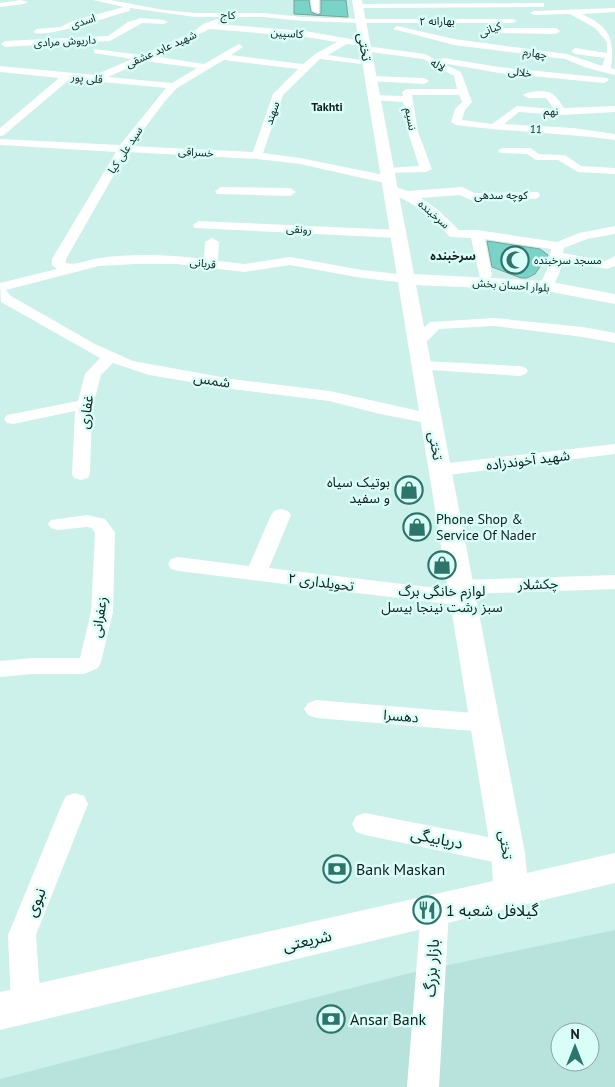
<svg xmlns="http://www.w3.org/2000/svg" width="615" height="1087" viewBox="0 0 615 1087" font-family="'PT Sans','Noto Sans Arabic',sans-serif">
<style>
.built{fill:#b7e3dc;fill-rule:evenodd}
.building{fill:#79d3c6;stroke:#7ea09b}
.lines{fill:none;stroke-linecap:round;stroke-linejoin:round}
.minor{fill:#fff;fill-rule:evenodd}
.major{fill:#fff;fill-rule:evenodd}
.labels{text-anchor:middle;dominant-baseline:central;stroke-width:5;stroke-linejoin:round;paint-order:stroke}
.far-street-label{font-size:11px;fill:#111f1d;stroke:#d9fdf7}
.far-poi-label{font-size:11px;fill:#111f1d;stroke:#d9fdf7;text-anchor:start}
.far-neighbourhood-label{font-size:12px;font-weight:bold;fill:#111f1d;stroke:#d9fdf7}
.street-label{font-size:14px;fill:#111f1d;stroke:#d9fdf7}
.poi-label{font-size:14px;fill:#111f1d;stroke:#d9fdf7;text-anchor:end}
.near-street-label{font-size:16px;fill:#111f1d;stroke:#d9fdf7}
.near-poi-label{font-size:16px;fill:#111f1d;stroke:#d9fdf7;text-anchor:start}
</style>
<rect width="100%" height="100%" fill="#ccf0ea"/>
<path class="built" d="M615,930V1087H0V1079L406,974ZM560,1032H590V1062H560Z"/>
<g class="building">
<path d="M294,0H309L311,12L318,15L321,13V0H346L348,17L294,14Z"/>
<path d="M487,241L540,249L548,255L535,274L527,278H521L492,267Z"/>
</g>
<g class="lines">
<g class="minor">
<path d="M21,0L28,2L24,4L0,7V3Z"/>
<path d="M93,0H110L164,10L195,13H264L302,17L361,19H513L517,21L513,23H361L302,21L264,17H195L130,8V11C113,15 43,40 33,32L37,29L60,27L75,20L124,7Z"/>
<path d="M311,0H319V13L312,11Z"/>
<path d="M541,3H544V7L358,8L354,6L358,4Z"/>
<path d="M615,8V12L582,14C609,27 615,37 611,68L615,69V75L587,68L565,59L454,45L393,29L397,26L454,39L567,54L602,66L605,58L575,54L571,51L575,48L607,53V42L595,28L570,14L534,15L530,13L534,11Z"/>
<path d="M141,18L164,20L168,22L164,24L142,23L110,41L5,47L1,44L5,41L108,36L128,22Z"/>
<path d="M217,19L221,21L217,24L305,31L368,42V46L347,44L328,55L361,60V64L320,59L283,95L263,153L300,158L389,176L395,180L389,184L300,164L257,159L127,152L66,259V263C78,266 88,259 100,258C134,253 170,255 204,259L205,242L212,238L219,242L218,261L244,264L290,257L362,270L407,275L414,279L412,282L407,283L362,278L290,265L244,272L177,264H135L99,266L6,290L11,296L95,344L133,361L232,379L330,391L437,415L440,419L437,423L431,424L380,414L329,401L232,389L149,375L113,363L101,375L92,410L90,474L88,478L81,480L74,478L72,474L75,411L13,424L7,423L4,419L7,415L78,401L85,374L100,358L1,302L0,283L57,269L52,265V259L116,152L0,145V139L120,145L166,88L70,79L4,135L0,136V128L59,78L0,72V66L95,75L132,59L94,53V49L142,55L193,32L203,24ZM210,29L305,37L337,42L315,54L303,64L231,55L243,47L239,44L204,64L153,56ZM224,60L298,69L273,94L253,152L131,146L166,100L177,88ZM144,61L197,68L172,83L108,77Z"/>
<path d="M495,28H556L560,31L556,34L492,33L491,31Z"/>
<path d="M366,46L425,54L440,62L441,59L444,58L499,67L607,78L609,80L604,83L499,73L442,63L461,72L472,102L465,110L462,120L492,124L517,106L554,109L546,98H528L523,95C528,91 545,90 551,93C556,95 561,104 564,108L615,106V112L562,115L519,112L504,124L573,128L615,134V140C562,133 509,132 456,125L451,122L455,109L462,102L459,95H412L418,132L432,169L426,172L383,173L381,171L383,169L387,168L419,166L408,132L403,102L374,100L369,97L371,95L403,96L402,92L407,89H457L454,76L423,59L363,51V47Z"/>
<path d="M371,76L424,78L429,81L424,84L368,81L366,79Z"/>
<path d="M504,148H530L539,154L565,155L581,166L615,168V174L578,172L558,160H536L527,154L500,153L498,151L500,149Z"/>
<path d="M390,185L408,191L462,187L475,193L538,192L540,195L538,198L534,199L473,201L460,195L421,198L438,210L459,230H477L557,242L579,233L615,226V234L587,239L564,248L563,253L605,261L615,256V266L607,269L562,261C561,271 557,280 551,289H541L539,286L547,270L551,249L485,239L492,275L490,278H480L471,238L450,237C431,216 413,201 386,192L384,189L386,186Z"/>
<path d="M221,187L290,188L296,192L290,196L217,194L215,191Z"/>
<path d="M199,221L399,230L405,234L399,238L194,228L193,225Z"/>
<path d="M494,318L583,327L615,333V343L583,337L494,326L439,329C431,337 424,348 412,345L409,342L430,322Z"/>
<path d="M422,361L520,366L526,368L528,371L526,374L520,376L416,369L414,366L416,363Z"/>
<path d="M615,444V454L440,476L434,474L431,470L434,466L440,464Z"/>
<path d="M281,509L288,511L291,515L269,568L453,590L451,587L454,582L461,580L615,575V589L470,594L474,599L471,604L463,606L178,571L171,569L168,564L171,559L178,557L249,566L271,515L274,511Z"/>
<path d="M87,515L105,519L115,532L113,612L101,662L98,668L84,674H33L0,677V661L33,658H80L91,612L95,533L92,528L87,527L58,530L51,528L48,524L51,520Z"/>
<path d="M316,700L485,714L494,716L497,723L494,730L485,732L316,718L308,715L304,709L308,703Z"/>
<path d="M75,793L84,796L88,804L36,935L41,1005L37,1016L26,1020L15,1016L11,1005L8,935L62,804L66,796Z"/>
<path d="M365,813L508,841L518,845L522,853L518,861L508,865L365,835L356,832L352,824L356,816Z"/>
<path d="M435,897L445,901L449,910L439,1087H407L421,910L425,901Z"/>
</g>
<path class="major" d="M352,0H362L414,274L546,281L615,294V304L546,291L416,285L525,853L527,873L615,853V883L0,1030V992L493,881L491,853Z"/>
</g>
<defs>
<g id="mosque-ring" transform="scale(1.4375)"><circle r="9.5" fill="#d9fdf7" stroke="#2d746b" stroke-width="1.5"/><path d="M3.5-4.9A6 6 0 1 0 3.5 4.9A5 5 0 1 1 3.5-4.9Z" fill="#2d746b"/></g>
<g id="shop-ring" transform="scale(1.4375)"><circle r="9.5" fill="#d9fdf7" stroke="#2d746b" stroke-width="1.5"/><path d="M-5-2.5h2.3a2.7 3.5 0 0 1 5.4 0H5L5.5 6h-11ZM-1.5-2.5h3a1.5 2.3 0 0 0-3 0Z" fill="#2d746b"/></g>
<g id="bank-ring" transform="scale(1.4375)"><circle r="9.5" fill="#d9fdf7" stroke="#2d746b" stroke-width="1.5"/><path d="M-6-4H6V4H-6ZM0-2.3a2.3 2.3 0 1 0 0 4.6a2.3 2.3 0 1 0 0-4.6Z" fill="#2d746b"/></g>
<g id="restaurant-ring" transform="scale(1.4375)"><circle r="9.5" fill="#d9fdf7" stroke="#2d746b" stroke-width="1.5"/><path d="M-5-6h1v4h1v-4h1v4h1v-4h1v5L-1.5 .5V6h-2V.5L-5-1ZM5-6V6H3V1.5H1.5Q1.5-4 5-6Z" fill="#2d746b"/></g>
</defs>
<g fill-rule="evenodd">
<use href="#mosque-ring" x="515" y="260"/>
<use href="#shop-ring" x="409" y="490"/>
<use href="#shop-ring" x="417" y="527"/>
<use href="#shop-ring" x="442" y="565"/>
<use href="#bank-ring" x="337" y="869"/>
<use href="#restaurant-ring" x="427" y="910"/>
<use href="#bank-ring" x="331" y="1019"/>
</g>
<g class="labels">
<g class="far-street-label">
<text transform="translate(228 15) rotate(1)">کاج</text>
<text transform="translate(83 21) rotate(-18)">اسدی</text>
<text x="437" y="21">بهارانه ۲</text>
<text transform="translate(490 29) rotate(-20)">کیانی</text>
<text transform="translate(287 33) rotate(4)">کاسپین</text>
<text transform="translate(65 41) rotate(-3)">داریوش مرادی</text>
<text transform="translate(161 49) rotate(-24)">شهید عابد عشقی</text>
<text transform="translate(535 53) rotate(8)">چهارم</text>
<text transform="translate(438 65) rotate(30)">لاله</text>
<text transform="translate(520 72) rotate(6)">خلالی</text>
<text transform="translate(87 78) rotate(5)">قلی پور</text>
<text transform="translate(551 111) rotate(2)">نهم</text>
<text transform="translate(272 113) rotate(-71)">سهند</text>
<text transform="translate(411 119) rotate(80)">نسیم</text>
<text transform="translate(536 129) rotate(3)">11</text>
<text transform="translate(125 150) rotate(-57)">سید علی کیا</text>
<text transform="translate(196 152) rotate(3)">خسراقی</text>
<text x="501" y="195">کوچه سدهی</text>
<text transform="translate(434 214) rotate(41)">سرخبنده</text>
<text transform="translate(299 229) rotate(3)">رونقی</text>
<text transform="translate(203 263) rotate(7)">قربانی</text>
<text transform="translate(511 285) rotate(4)">بلوار احسان بخش</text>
</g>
<g class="far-poi-label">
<text x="534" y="260">مسجد سرخبنده</text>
</g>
<g class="far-neighbourhood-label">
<text x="327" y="106">Takhti</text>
<text x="453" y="255">سرخبنده</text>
</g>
<g class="street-label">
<text transform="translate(365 47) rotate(80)">تختی</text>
<text transform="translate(212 380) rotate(9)">شمس</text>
<text transform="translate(86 412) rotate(-82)">غفاری</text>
<text transform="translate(436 446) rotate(80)">تختی</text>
<text transform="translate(528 460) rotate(-7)">شهید آخوندزاده</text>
<text transform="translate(321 582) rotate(7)">تحویلداری ۲</text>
<text transform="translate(538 584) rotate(-2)">چکشلار</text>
<text transform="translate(99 617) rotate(-81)">زعفرانی</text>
<text transform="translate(401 716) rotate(5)">دهسرا</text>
<text transform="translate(506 845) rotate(82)">تختی</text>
</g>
<g class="poi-label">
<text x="390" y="482">بوتیک سیاه<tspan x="390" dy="16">و سفید</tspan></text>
<text x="436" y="519" text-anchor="start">Phone Shop &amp;<tspan x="436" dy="16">Service Of Nader</tspan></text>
<text x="442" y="591" text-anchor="middle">لوازم خانگی برگ<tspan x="442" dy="16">سبز رشت نینجا بیسل</tspan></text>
</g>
<g class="near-street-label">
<text transform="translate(437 838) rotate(11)">دریابیگی</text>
<text transform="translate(35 902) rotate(-68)">نبوی</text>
<text transform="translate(307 940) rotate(-13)">شریعتی</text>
<text transform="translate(431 968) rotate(-86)">بازار بزرگ</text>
</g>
<g class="near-poi-label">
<text x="356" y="869">Bank Maskan</text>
<text x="446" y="910">گیلافل شعبه 1</text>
<text x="350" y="1019">Ansar Bank</text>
</g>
</g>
<g transform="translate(575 1047)"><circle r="24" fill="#d9fdf7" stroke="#89a4a0"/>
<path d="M0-4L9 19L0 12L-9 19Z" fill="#2d746b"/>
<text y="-8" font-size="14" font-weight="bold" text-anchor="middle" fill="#111f1d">N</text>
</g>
</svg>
